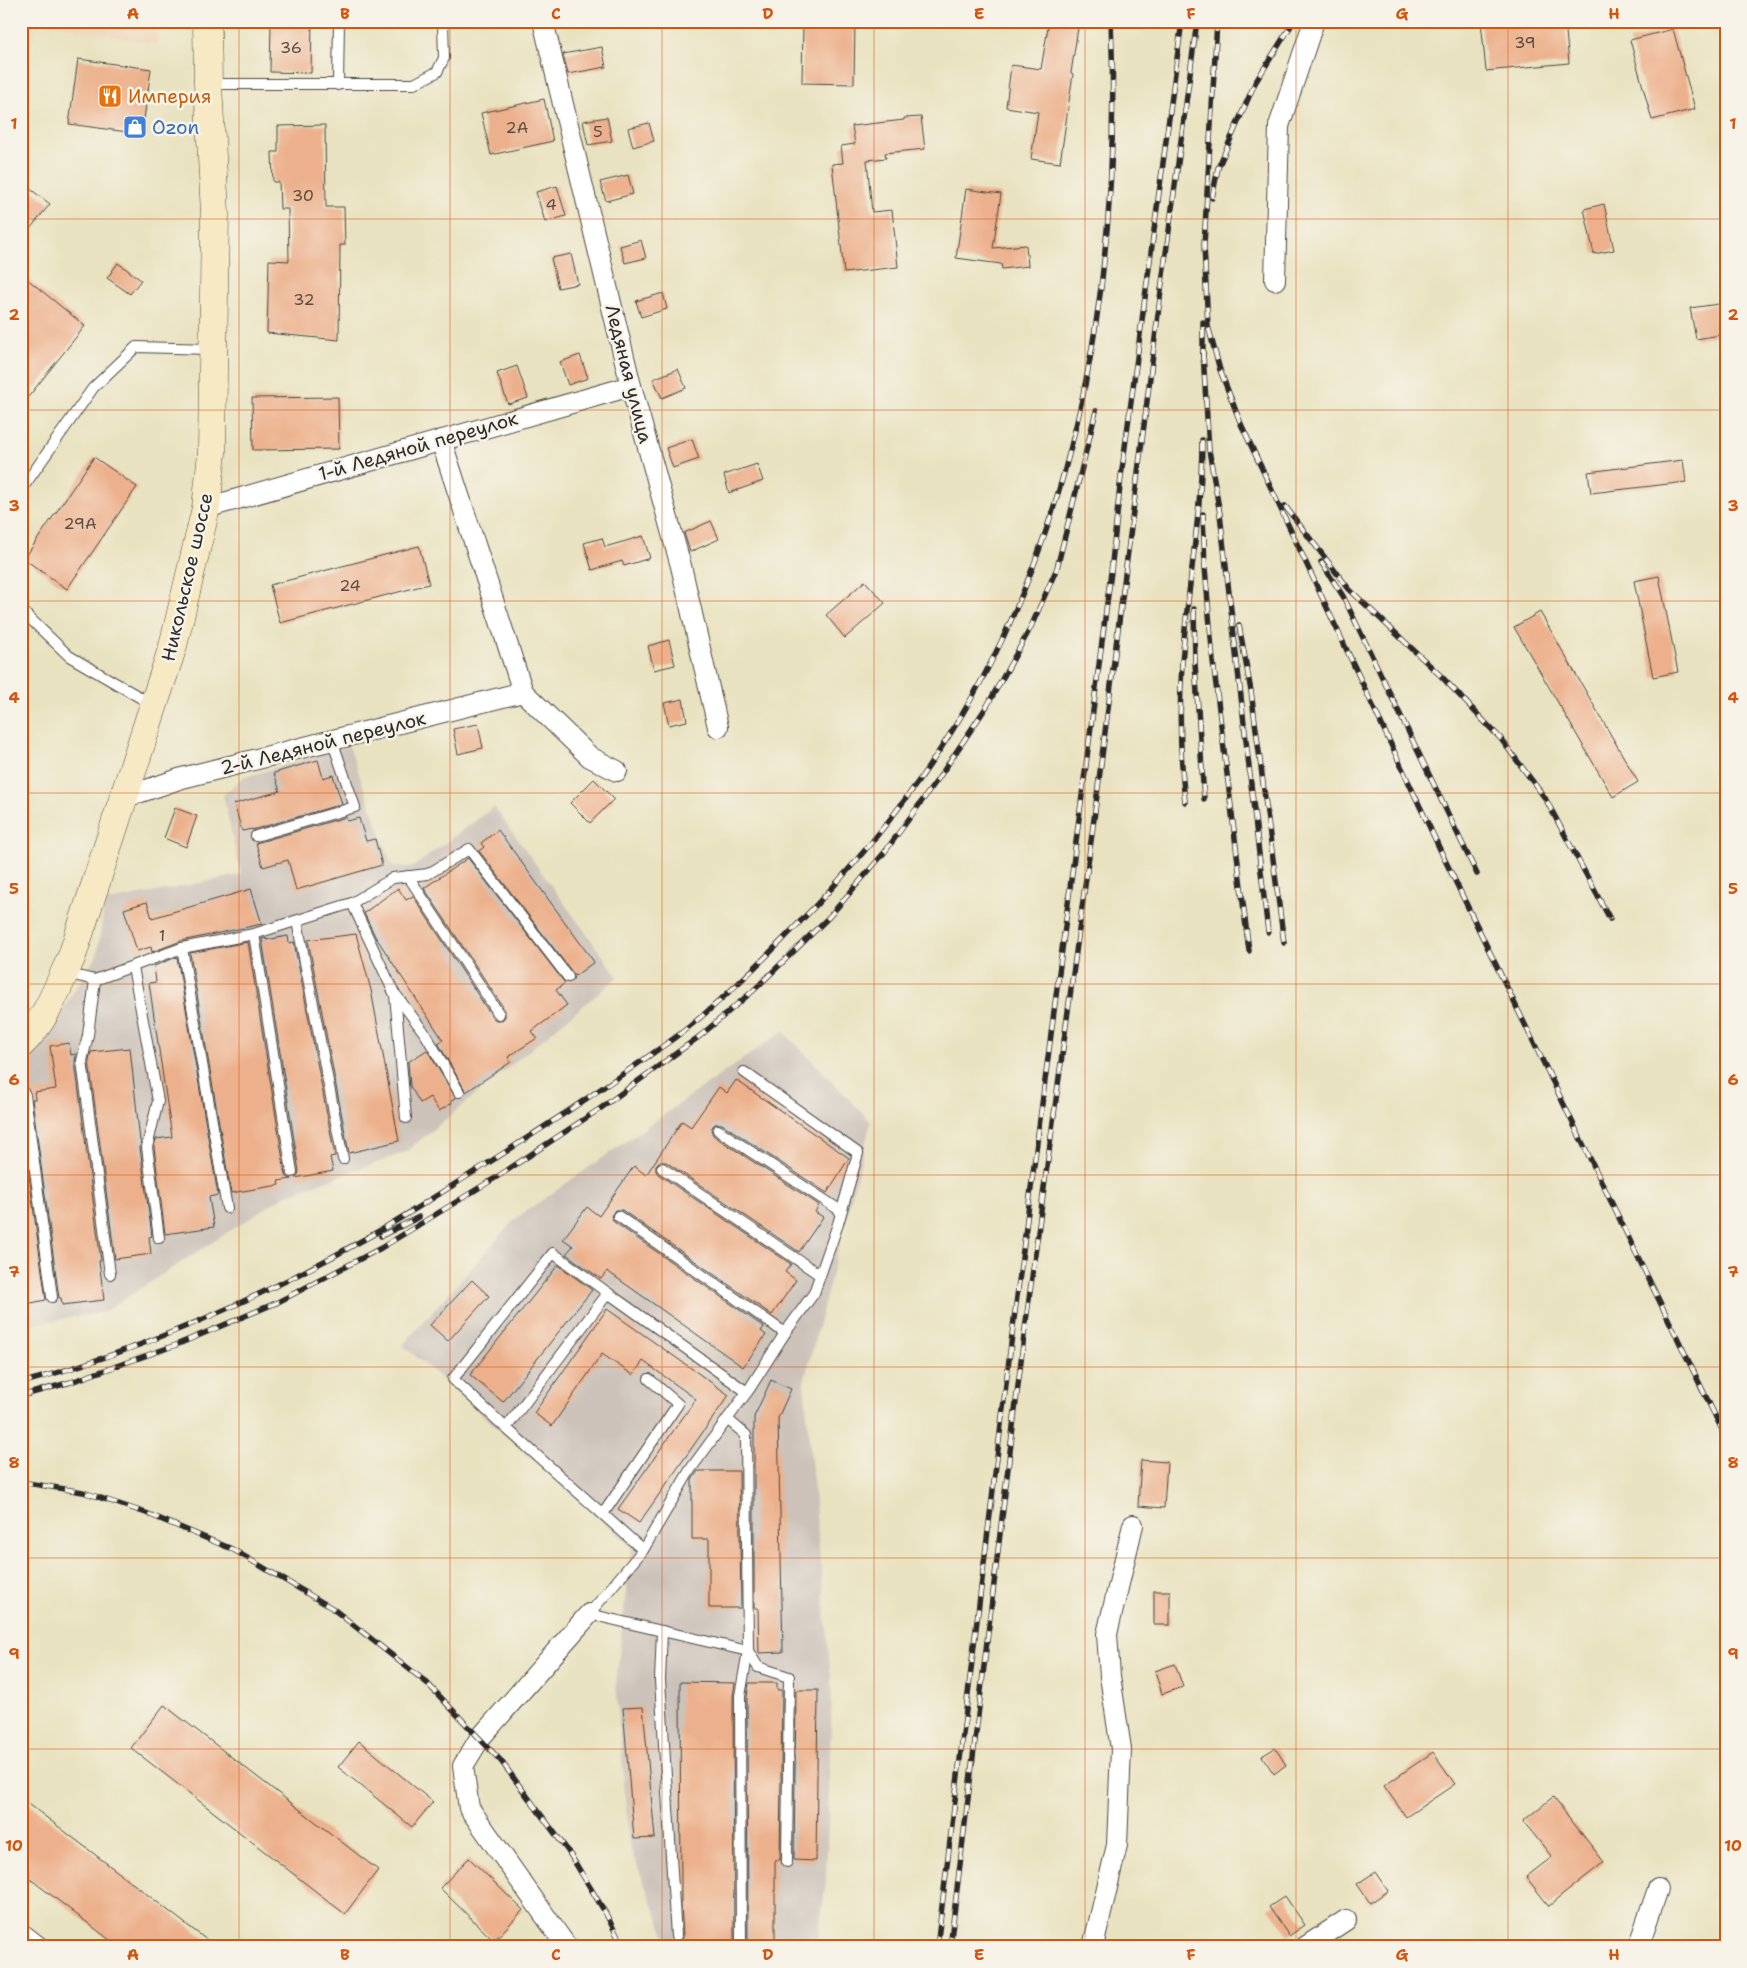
<svg xmlns="http://www.w3.org/2000/svg" width="1747" height="1968" viewBox="0 0 1747 1968" font-family="'Shantell Sans',sans-serif">
<style>
.built{fill:#eed6bb}
.industrial{fill:#ccc2b9}
.building{fill:#ecb18c}
.lines{fill:none;stroke-linecap:round;stroke-linejoin:round}
.lane-casing{stroke:#484641;stroke-width:12}
.street-casing{stroke:#484641;stroke-width:22}
.secondary-casing{stroke:#484641;stroke-width:29}
.lane{stroke:#fff;stroke-width:10}
.street{stroke:#fff;stroke-width:20}
.secondary{stroke:#f6e9c3;stroke-width:28}
.rail-casing{stroke:#2b2b2b;stroke-width:5.5}
.rail{stroke:#f7f3e8;stroke-width:4;stroke-dasharray:11;stroke-linecap:butt}
.grid{fill:none;stroke:#d5540f;stroke-width:1;stroke-opacity:0.55}
.labels{text-anchor:middle;dominant-baseline:central;stroke-width:5;stroke-linejoin:round;paint-order:stroke}
.number-label{font-size:16px;fill:#5b4c43}
.food-label{font-size:19px;fill:#c56008;stroke:#f7f3e8;text-anchor:start}
.shop-label{font-size:19px;fill:#366cbe;stroke:#f7f3e8;text-anchor:start}
.street-label{font-size:19px;fill:#2b2b2b;stroke:#f7f3e8}
.neatline{fill:none;stroke:#d5540f;stroke-width:2}
.grid-label{font-size:16px;text-anchor:middle;font-weight:bold;fill:#d5540f}
</style>
<rect width="100%" height="100%" fill="#f7f3e8"/>
<filter id="ink" filterUnits="userSpaceOnUse"><feTurbulence type="fractalNoise" baseFrequency=".02" numOctaves="2"/><feDisplacementMap in="SourceGraphic" scale="10" xChannelSelector="R" yChannelSelector="G"/><feConvolveMatrix kernelMatrix="1 2 1 2 8 2 1 2 1" color-interpolation-filters="sRGB"/></filter>
<filter id="wash" filterUnits="userSpaceOnUse"><feTurbulence type="fractalNoise" baseFrequency=".0096" numOctaves="4" result="noise"/><feDisplacementMap in="SourceGraphic" scale="20" xChannelSelector="R" yChannelSelector="G"/><feGaussianBlur stdDeviation="1.12" result="paint"/><feColorMatrix in="noise" values="0 0 0 0 0 0 0 0 0 0 0 0 0 0 0 0 0 1.4 0 .05"/><feComposite in="paint" operator="in"/></filter>
<g filter="url(#wash)">
<rect width="100%" height="100%" fill="#e9e2c0"/>
<path class="built" d="M21,21H157V45L41,22L21,67Z"/>
<g class="industrial">
<path d="M349,746L392,866L413,867L494,807L618,977L406,1152L284,1196L104,1312L21,1326V1064L38,1048L97,955L105,902L241,875L223,795L242,778Z"/>
<path d="M783,1031L871,1122L804,1382L832,1690L826,1882L816,1947H670L629,1845L616,1684L631,1546L403,1345L514,1220Z"/>
</g>
<g id="blocks">
<g class="building">
<path d="M271,21H312L311,73L270,72Z"/>
<path d="M803,21H855L854,84L802,83Z"/>
<path d="M1049,21H1079L1071,73L1073,74L1060,163L1031,159L1038,112L1006,107L1011,65L1041,69Z"/>
<path d="M1481,21H1565L1569,63L1486,71Z"/>
<path d="M1673,29L1695,109L1652,120L1630,40Z"/>
<path d="M602,47L606,67L568,74L563,54Z"/>
<path d="M78,59L151,69L142,134L69,124Z"/>
<path d="M544,99L553,141L491,155L481,113Z"/>
<path d="M607,117L612,141L588,145L583,121Z"/>
<path d="M921,117L925,149L885,153L886,158L867,160L872,212L892,210L898,267L844,273L832,164L843,163L841,146L855,144L852,126L904,120V118Z"/>
<path d="M649,123L654,141L633,147L628,128Z"/>
<path d="M325,125L326,207H344L345,245H340L339,340L267,333L269,260L289,261L288,209H280L279,182H273L272,152H278V126Z"/>
<path d="M628,175L633,194L606,201L600,182Z"/>
<path d="M21,182L50,204L21,240Z"/>
<path d="M557,186L566,216L545,222L536,192Z"/>
<path d="M966,189L1001,194L993,248L1026,245L1028,266L1002,269L1001,264L956,258Z"/>
<path d="M1604,204L1614,250L1594,254L1584,209Z"/>
<path d="M641,240L646,258L625,263L620,246Z"/>
<path d="M571,254L578,284L558,288L551,258Z"/>
<path d="M118,263L141,280L130,294L107,278Z"/>
<path d="M21,274L85,326L21,406Z"/>
<path d="M663,293L667,309L641,317L636,301Z"/>
<path d="M1726,303V334L1696,339L1690,308Z"/>
<path d="M580,355L588,378L568,385L560,362Z"/>
<path d="M517,366L528,398L508,404L497,373Z"/>
<path d="M678,369L686,388L662,398L653,379Z"/>
<path d="M338,397L339,449L253,450L252,398Z"/>
<path d="M692,439L699,459L673,468L666,448Z"/>
<path d="M94,457L137,487L67,589L24,559Z"/>
<path d="M1683,460L1686,482L1591,493L1588,472Z"/>
<path d="M757,464L763,481L729,493L724,475Z"/>
<path d="M711,521L719,539L690,552L684,533Z"/>
<path d="M643,536L650,558L624,566L622,561L592,570L584,543L602,538L605,547Z"/>
<path d="M419,546L429,584L280,623L270,585Z"/>
<path d="M1659,576L1678,672L1653,677L1634,581Z"/>
<path d="M865,581L885,603L845,638L826,615Z"/>
<path d="M1540,612L1638,782L1613,797L1514,627Z"/>
<path d="M669,640L675,665L654,670L648,646Z"/>
<path d="M683,699L687,721L669,725L664,703Z"/>
<path d="M478,724L483,748L458,754L453,729Z"/>
<path d="M318,760L323,778L333,775L342,804L252,830V829L242,831L234,804L280,791L274,773Z"/>
<path d="M594,779L614,799L590,823L570,803Z"/>
<path d="M175,808L197,816L186,847L164,838Z"/>
<path d="M346,817L347,821L359,818L366,841L375,839L382,865L296,890L288,860L263,867L256,843Z"/>
<path d="M498,830L594,962L575,976L479,851L484,847L481,843Z"/>
<path d="M468,858L565,983L556,990L567,1005L532,1031L537,1038L508,1057L511,1062L466,1092L438,1043L443,1040L375,936L364,913L398,888L406,900L413,896L493,1018L496,1020H502L505,1017V1010L424,888Z"/>
<path d="M251,889L262,924L181,941L152,952L151,947L137,951L124,909L147,902L152,918Z"/>
<path d="M356,934L371,990L399,1141L349,1153L308,940Z"/>
<path d="M288,936L289,943L294,942L335,1156L330,1157L333,1171L295,1178L298,1175L299,1171L262,939L266,938V940Z"/>
<path d="M248,942L285,1173L287,1177L292,1179L278,1181L279,1185L231,1193L190,953Z"/>
<path d="M177,957L218,1195L209,1197L214,1227L165,1234L154,1147L156,1139L172,1137L149,983L156,982L154,966Z"/>
<path d="M69,1043L71,1055L76,1054L75,1062L101,1261H99L104,1300L62,1305L61,1298H59L32,1099H35L34,1092L56,1089L50,1046Z"/>
<path d="M130,1048L140,1141H141L140,1148L152,1236L149,1237L151,1254L115,1259L89,1061L91,1052Z"/>
<path d="M427,1050L456,1098L451,1101L452,1103L439,1111L430,1097L420,1103L410,1086L408,1062Z"/>
<path d="M736,1080L849,1158L827,1193L722,1124H715L712,1127V1133L714,1136L819,1205L815,1212L823,1217L799,1252L666,1162H659L656,1165V1171L658,1174L791,1264L785,1272L796,1280L772,1315L622,1210H615L611,1216L614,1222L764,1327L761,1331L766,1335L743,1367L607,1271L601,1279L566,1254L573,1246L563,1239L587,1207L599,1216L634,1166L646,1175L682,1121L691,1127L719,1087L727,1093Z"/>
<path d="M21,1119L46,1300L21,1305Z"/>
<path d="M558,1265L592,1290L503,1402L470,1375Z"/>
<path d="M472,1280L489,1296L448,1341L430,1325Z"/>
<path d="M607,1309L729,1395L639,1523L618,1509L696,1399L643,1361L633,1375L602,1354L552,1426L534,1413Z"/>
<path d="M771,1380L791,1389L778,1418L783,1652L759,1653L758,1608H754V1417Z"/>
<path d="M1141,1460L1167,1462L1164,1508L1138,1506Z"/>
<path d="M698,1471H739L741,1608H709V1539H692V1480Z"/>
<rect x="1154" y="1591" width="16" height="34"/>
<path d="M1175,1664L1183,1687L1162,1694L1155,1671Z"/>
<path d="M680,1682L735,1683L733,1696L734,1947L681,1946L683,1936L681,1904Z"/>
<path d="M749,1683H777V1690H782L780,1860H775V1947H748L747,1697Z"/>
<path d="M796,1690H818L816,1861L794,1860Z"/>
<path d="M164,1705L378,1870L345,1914L131,1748Z"/>
<path d="M643,1707L655,1838L634,1839L623,1708Z"/>
<path d="M359,1741L433,1802L412,1827L338,1767Z"/>
<path d="M1275,1748L1286,1765L1274,1774L1262,1756Z"/>
<path d="M1433,1752L1455,1784L1406,1817L1384,1786Z"/>
<path d="M1553,1797L1604,1862L1549,1906L1526,1877L1552,1857L1523,1821Z"/>
<path d="M21,1798L216,1947H119L21,1872Z"/>
<path d="M469,1858L523,1910L494,1941L440,1888Z"/>
<path d="M1375,1872L1388,1891L1370,1903L1357,1884Z"/>
<path d="M1285,1896L1305,1925L1289,1936L1269,1907Z"/>
</g>
</g>
</g>
<g filter="url(#ink)">
<use href="#blocks" fill-opacity="0" stroke="#484641" stroke-width="1"/>
<g class="lines">
<g class="lane-casing">
<g id="lane">
<path d="M209,84H414L437,72L444,58L443,21"/>
<path d="M338,85L339,21"/>
<path d="M21,490L93,388L136,347L211,349"/>
<path d="M21,610L69,656L153,705"/>
<path d="M256,836L355,807L332,740"/>
<path d="M408,876L499,1014"/>
<path d="M352,903L395,995L406,1118"/>
<path d="M297,921L343,1159"/>
<path d="M254,934L292,1172"/>
<path d="M182,948L227,1208"/>
<path d="M133,967L158,1101L147,1147L159,1238"/>
<path d="M65,973L95,980L182,948L254,934L352,903L393,878L428,874L469,849L568,977"/>
<path d="M95,980L88,1035L82,1061L110,1274"/>
<path d="M396,995L426,1035L459,1092"/>
<path d="M21,1089L25,1095L52,1297"/>
<path d="M718,1130L841,1211"/>
<path d="M662,1168L820,1275"/>
<path d="M618,1216L785,1333"/>
<path d="M727,1419L746,1435L748,1651L589,1614L643,1550L690,1470L750,1388L785,1333L814,1293L838,1224L858,1153L744,1072"/>
<path d="M506,1428L453,1379L553,1253L608,1293"/>
<path d="M603,1514L678,1404L649,1379"/>
<path d="M643,1550L506,1428L608,1293L747,1392"/>
<path d="M662,1631L660,1680L676,1936"/>
<path d="M748,1651L758,1667L789,1677L787,1862"/>
<path d="M21,1927L47,1947"/>
<path d="M741,1947L740,1696L748,1651"/>
</g>
</g>
<g class="street-casing">
<g id="street">
<path d="M543,21L631,386L681,566L718,727"/>
<path d="M1275,280L1279,126L1314,21"/>
<path d="M206,508L631,386"/>
<path d="M523,692L590,757L617,771"/>
<path d="M123,798L182,778L523,692L441,440"/>
<path d="M567,1947L469,1808L463,1766L480,1738L589,1614"/>
<path d="M1093,1947L1117,1845L1121,1749L1110,1676L1107,1634L1133,1525"/>
<path d="M1305,1947L1346,1920"/>
<path d="M1638,1947L1658,1889"/>
</g>
</g>
<g class="secondary-casing">
<path id="secondary" d="M21,1044C46,1021 58,986 72,956L173,646L206,508L212,453L215,213L208,84L207,21"/>
</g>
<use href="#lane" class="lane"/>
<use href="#street" class="street"/>
<use href="#secondary" class="secondary"/>
<g class="rail-casing">
<g id="rail">
<path d="M1217,21L1204,245L1208,326L1220,370L1241,424L1445,860L1726,1438"/>
<path d="M1212,198L1218,168L1255,83L1294,21"/>
<path d="M1203,353L1209,450L1220,514L1268,932"/>
<path d="M1203,360V322"/>
<path d="M1285,506L1349,589L1441,676L1501,739L1545,798L1610,919"/>
<path d="M1203,514L1205,567L1213,661L1249,951"/>
<path d="M1321,562L1343,596L1477,874"/>
<path d="M1194,609L1195,663L1204,799"/>
<path d="M1239,625L1251,691L1284,943"/>
<path d="M1185,802C1180,756 1179,710 1182,664C1187,589 1202,515 1202,440"/>
<path d="M381,1236L419,1217"/>
<path d="M21,1383C144,1350 261,1298 372,1235C407,1215 442,1192 477,1170C531,1136 584,1101 636,1065C654,1052 673,1040 690,1026C727,996 761,962 794,928C883,838 961,734 1012,618C1094,433 1120,222 1111,21"/>
<path d="M21,1396L71,1382L176,1345L276,1303L381,1248L500,1175L601,1108L700,1036L754,990L829,917L884,853L938,779L987,706L1030,629L1057,568L1096,411"/>
<path d="M21,1482L83,1492L146,1513L232,1549L332,1608L427,1683L501,1761L568,1851L605,1912L623,1947"/>
<path d="M937,1947L1012,1335L1111,572L1121,477L1182,21"/>
<path d="M950,1947L1024,1336L1094,819L1162,283L1197,21"/>
</g>
</g>
<use href="#rail" class="rail"/>
</g>
</g>
<path class="grid" d="M239,21V1947M450,21V1947M662,21V1947M874,21V1947M1085,21V1947M1296,21V1947M1508,21V1947M21,219H1726M21,410H1726M21,601H1726M21,793H1726M21,984H1726M21,1175H1726M21,1367H1726M21,1558H1726M21,1749H1726"/>
<defs>
<g id="restaurant-square" transform="scale(1.25)"><rect x="-9" y="-9" width="18" height="18" rx="4" fill="#e8710a" stroke="#f7f3e8"/><path d="M-5-6h1v4h1v-4h1v4h1v-4h1v5L-1.5 .5V6h-2V.5L-5-1ZM5-6V6H3V1.5H1.5Q1.5-4 5-6Z" fill="#fff"/></g>
<g id="shop-square" transform="scale(1.25)"><rect x="-9" y="-9" width="18" height="18" rx="4" fill="#3f7fe0" stroke="#f7f3e8"/><path d="M-5-2.5h2.3a2.7 3.5 0 0 1 5.4 0H5L5.5 6h-11ZM-1.5-2.5h3a1.5 2.3 0 0 0-3 0Z" fill="#fff"/></g>
</defs>
<g fill-rule="evenodd">
<use href="#restaurant-square" x="110" y="96"/>
<use href="#shop-square" x="135" y="127"/>
</g>
<g class="labels">
<g class="number-label">
<text x="1525" y="42">39</text>
<text x="291" y="47">36</text>
<text x="517" y="127">2А</text>
<text x="598" y="131">5</text>
<text x="303" y="195">30</text>
<text x="551" y="204">4</text>
<text x="304" y="299">32</text>
<text x="80" y="523">29А</text>
<text x="350" y="585">24</text>
<text x="162" y="935">1</text>
</g>
<g class="food-label">
<text x="128" y="96">Империя</text>
</g>
<g class="shop-label">
<text x="152" y="127">Ozon</text>
</g>
<g class="street-label">
<text transform="translate(629 374) rotate(76)">Ледяная улица</text>
<text transform="translate(418 446) rotate(-16)">1-й Ледяной переулок</text>
<text transform="translate(187 577) rotate(-77)">Никольское шоссе</text>
<text transform="translate(323 743) rotate(-14)">2-й Ледяной переулок</text>
</g>
</g>
<rect width="1747" height="1968" fill="none" stroke="#f7f3e8" stroke-width="55"/>
<rect x="28" y="28" width="1692" height="1912" class="neatline"/>
<g class="grid-label">
<text x="133" y="19">A</text>
<text x="345" y="19">B</text>
<text x="556" y="19">C</text>
<text x="768" y="19">D</text>
<text x="979" y="19">E</text>
<text x="1191" y="19">F</text>
<text x="1402" y="19">G</text>
<text x="1614" y="19">H</text>
<text x="14" y="129">1</text>
<text x="1733" y="129">1</text>
<text x="14" y="320">2</text>
<text x="1733" y="320">2</text>
<text x="14" y="511">3</text>
<text x="1733" y="511">3</text>
<text x="14" y="703">4</text>
<text x="1733" y="703">4</text>
<text x="14" y="894">5</text>
<text x="1733" y="894">5</text>
<text x="14" y="1085">6</text>
<text x="1733" y="1085">6</text>
<text x="14" y="1277">7</text>
<text x="1733" y="1277">7</text>
<text x="14" y="1468">8</text>
<text x="1733" y="1468">8</text>
<text x="14" y="1659">9</text>
<text x="1733" y="1659">9</text>
<text x="14" y="1851">10</text>
<text x="1733" y="1851">10</text>
<text x="133" y="1960">A</text>
<text x="345" y="1960">B</text>
<text x="556" y="1960">C</text>
<text x="768" y="1960">D</text>
<text x="979" y="1960">E</text>
<text x="1191" y="1960">F</text>
<text x="1402" y="1960">G</text>
<text x="1614" y="1960">H</text>
</g>
</svg>
